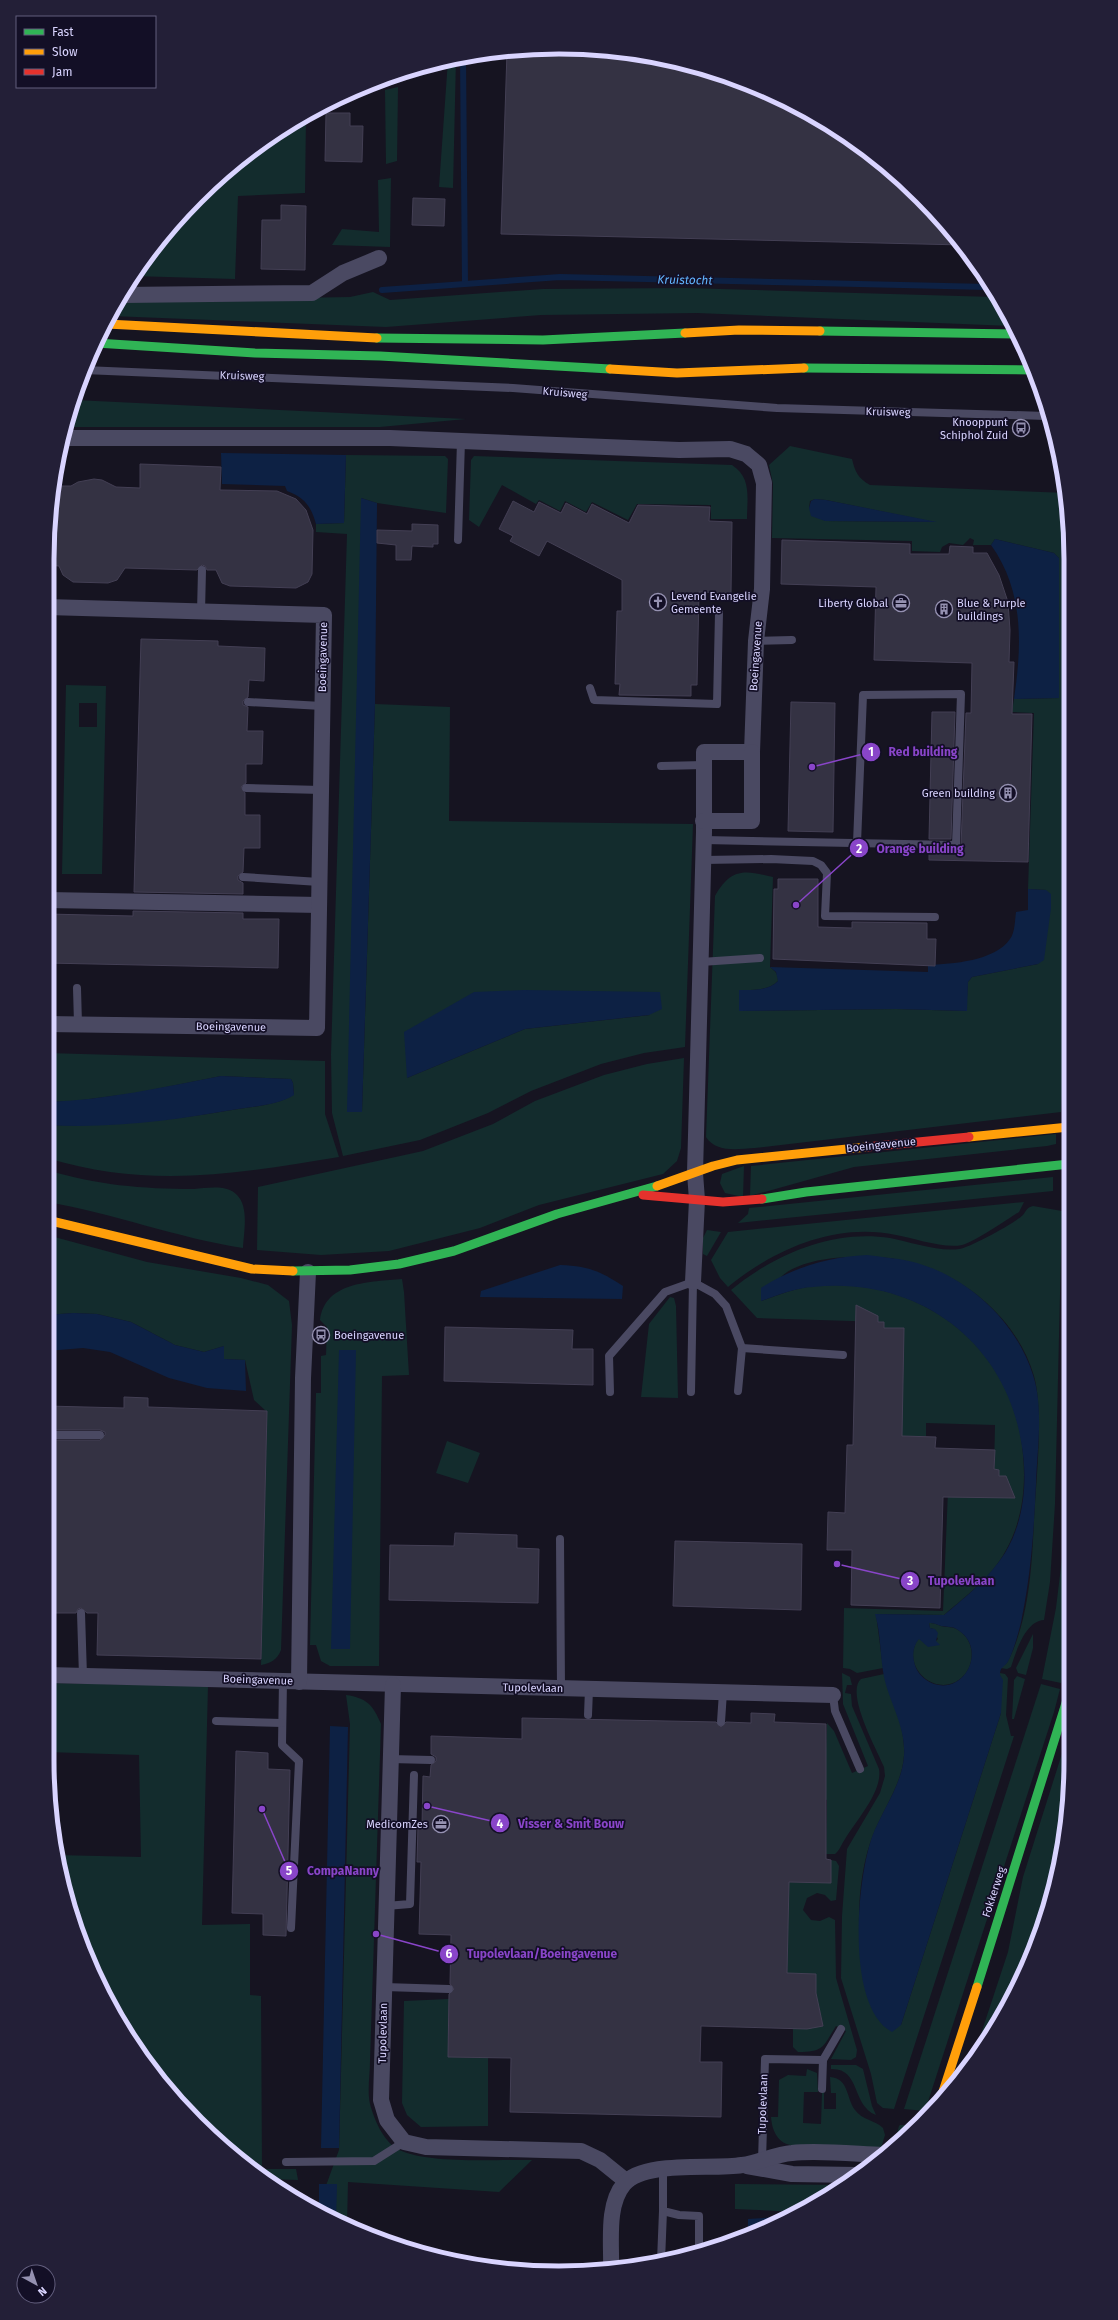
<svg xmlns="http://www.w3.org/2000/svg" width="1118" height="2320" viewBox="0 0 1118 2320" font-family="'Fira Sans',sans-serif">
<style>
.green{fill:#132c2d;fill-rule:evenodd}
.water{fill:#0d2144;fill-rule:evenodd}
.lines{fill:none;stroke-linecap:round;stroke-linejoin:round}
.stream{stroke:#0d2144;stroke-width:6}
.building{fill:#343243;stroke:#433f54}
.lane{stroke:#4a4962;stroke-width:8}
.street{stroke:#4a4962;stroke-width:16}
.fast{stroke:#30b455;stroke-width:9}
.slow{stroke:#ff9f0a;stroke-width:9}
.jam{stroke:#e5322d;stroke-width:9}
.labels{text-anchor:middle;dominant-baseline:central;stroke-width:3.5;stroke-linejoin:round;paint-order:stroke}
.street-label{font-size:11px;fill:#d9d4ff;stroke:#130f26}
.poi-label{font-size:11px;fill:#d9d4ff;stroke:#130f26;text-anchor:end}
.water-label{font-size:12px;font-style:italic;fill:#62b6ff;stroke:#130f26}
.rim{fill:none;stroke:#d9d4ff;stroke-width:5}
.leader{fill:none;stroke:#8945c9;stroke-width:1.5}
.callout-dot{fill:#8945c9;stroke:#130f26;stroke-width:1.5}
.mark-label{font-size:12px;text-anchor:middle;font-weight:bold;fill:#fff}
.callout-label{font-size:12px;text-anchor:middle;font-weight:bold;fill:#8945c9;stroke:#130f26;stroke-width:3.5;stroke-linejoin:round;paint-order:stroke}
</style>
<rect width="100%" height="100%" fill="#161421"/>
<g class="green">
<path d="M456,58L453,188L439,187L448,60Z"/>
<path d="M398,87L397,161L386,164L385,90Z"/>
<path d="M306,117L305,193L238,196L235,279L133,276L197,197L275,133Z"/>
<path d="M391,178L390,247L332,245L342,229L379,232L378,180Z"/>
<path d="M686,288L994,297L1011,326L697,313L541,315L386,327L111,316L119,301L350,297L373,292L390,300L543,289Z"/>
<path d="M75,400L466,419L380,427H66Z"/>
<path d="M790,446L852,459C855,472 858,478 870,485L1067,493L1068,1001L1061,1112L755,1148C738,1149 716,1153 706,1137L715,896C731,868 744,870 773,877L770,967C776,972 778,974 778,981C768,991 752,990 740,990V1011L896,1009L966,1011L968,982L972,977L1038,964L1046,890L1028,889L1034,713L1012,712L1014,699L1059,698V558L1054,553L995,539L991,545H973L974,540L970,538L963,545L949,543L942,547L940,552L912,551V541L772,538L773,484L769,465ZM815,499L826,500L934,522L825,521L809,508L810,501Z"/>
<path d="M346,455L445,456L448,459L446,513L377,503L361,498L362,1111L375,704L450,707L449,821L693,824L685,1047L644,1053L601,1064L531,1091L488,1113L420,1140L343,1156L332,1113L331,1055L347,534L316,532V524L344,523ZM524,990L650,1015L525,1029L407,1078Z"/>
<path d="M474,456L732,465C752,478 747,498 747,519H711V505L637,504L628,520L592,502L586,512L565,501L560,511L539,500L536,504L502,485L479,527L469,520L471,460Z"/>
<path d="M66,685L106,686L102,874H62ZM79,703H97V727H79Z"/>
<path d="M47,1053L325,1061V1114L339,1157C237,1174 149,1189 47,1158V1125C112,1127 174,1120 238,1109C256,1106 279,1105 294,1094L293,1083L291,1079L221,1076L136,1093L74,1101L47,1102Z"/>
<path d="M684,1058L681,1148L677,1161L663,1174L539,1205L480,1228L389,1251L321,1255L257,1250L258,1187L423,1151L493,1124L535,1101L604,1075L647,1064Z"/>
<path d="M1056,1134V1144L1047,1146L854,1167L750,1196L751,1166Z"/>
<path d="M744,1166L743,1197L725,1193L720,1183L722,1174Z"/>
<path d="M47,1170C96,1185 142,1189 194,1189C207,1188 227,1184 237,1195C249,1207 244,1232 243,1248C177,1238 113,1213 47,1202Z"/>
<path d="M1053,1177V1191L738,1223L748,1214L749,1208Z"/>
<path d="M1024,1202L1019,1212C1006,1220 975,1242 962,1245C944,1249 914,1238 896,1235C836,1222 774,1249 728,1287L720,1278L711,1260L728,1232Z"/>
<path d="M1033,1206L1062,1211L1055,1504L1050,1582L1044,1620C1025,1621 1016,1652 1011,1667L1007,1669L1001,1668C1003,1665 1007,1664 1008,1661C1029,1620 1032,1566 1034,1520C1036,1480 1044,1413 1034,1376C1014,1308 944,1259 875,1257C847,1256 812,1257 787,1272C778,1278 769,1292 761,1301C778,1295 796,1288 814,1286C913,1276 1004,1338 1021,1438C1027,1476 1025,1516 1006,1550C992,1577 967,1595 944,1615L876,1614L883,1668L857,1673L850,1669L843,1668L844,1608L943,1611L948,1491H999V1470L994,1469L995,1425L926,1423V1436H902L896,1421L898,1328H884V1322L757,1318L731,1290C775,1254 833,1229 890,1238C910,1242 939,1252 959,1249C969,1248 1015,1223 1023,1215C1027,1210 1026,1208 1033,1206Z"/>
<path d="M707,1230L721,1232L707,1256L703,1254V1238Z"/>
<path d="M47,1235L147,1262L241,1278L268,1285L289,1301L292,1325L281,1650C277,1660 271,1663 261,1665L267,1412L254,1400L245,1360L224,1359V1346L204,1352L175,1345L131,1322L97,1314L73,1313L47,1315Z"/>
<path d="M402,1279L404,1292L409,1375L382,1376L379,1666H330L321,1661L316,1645H310L316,1393H321V1356L326,1355L327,1327L320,1320C325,1281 371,1282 402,1279Z"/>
<path d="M670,1297L674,1298L676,1306L678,1398L641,1397L649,1324Z"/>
<path d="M1069,1328L1071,1640L1061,1683L1042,1679L1056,1608L1063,1550Z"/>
<path d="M447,1441L480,1453L468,1483L436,1473Z"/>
<path d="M929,1623C934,1623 936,1624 941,1626C947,1628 953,1626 958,1630C976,1641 976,1667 960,1679C934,1699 899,1664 919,1638L936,1641L938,1639L932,1628L930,1629Z"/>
<path d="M1033,1634V1648L1026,1675L1018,1673L1016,1668Z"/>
<path d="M842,1673L850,1677L852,1685H847L845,1693L851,1694L852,1706L879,1769C883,1791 856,1821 845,1839C841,1845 840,1850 835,1854H826L827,1800L824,1799L827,1723L834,1731L852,1773L868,1766L843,1704Z"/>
<path d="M1000,1673L1005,1674L1008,1678L1006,1715L1011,1736H1014L894,2109L883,2108L877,2103L871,2074L841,1978L842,1916L847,1849L880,1793L885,1776L884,1767C877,1750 845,1693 861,1679L884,1674C891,1701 906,1727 904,1756C902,1784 883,1809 873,1835C853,1885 855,1965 875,2014L901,2025L1001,1713Z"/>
<path d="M1017,1676L1025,1679L1014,1719H1012L1014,1680Z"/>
<path d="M47,1683L208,1686L202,1925L250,1924V1995L261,1996L262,2169H296L298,2180L268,2179L221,2146L153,2073L115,2017L74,1926L56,1855L141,1857L139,1755L47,1752Z"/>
<path d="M1041,1684L1060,1689L1054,1712L925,2111L904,2109Z"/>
<path d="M346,1695C367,1698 373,1705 381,1724L370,2061C370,2075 367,2091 370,2104C374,2119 383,2140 396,2148C422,2165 500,2159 532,2160L499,2192L348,2182L347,2226L324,2215V2191L339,2150L350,1724Z"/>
<path d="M1071,1725V1761L1061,1861L1032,1957L985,2045L972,2061L1008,1952L1023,1877Z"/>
<path d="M831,1860L836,1861L839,1866L836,1900L831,1901L825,1895L817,1893L807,1898L803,1910L811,1920L820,1921L829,1917L835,1920L836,1978L857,2050L856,2057L851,2060L831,2059L846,2031L836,2026C823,2046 825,2052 798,2052L793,2047V2028L823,2026L816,1993V1975L787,1973L789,1882L831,1883Z"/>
<path d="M449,1999L448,2057L488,2058V2126L421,2127L407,2115L402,2103L404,2001Z"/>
<path d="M831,2065H856L863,2069L872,2106L876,2115C851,2105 861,2068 831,2069Z"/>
<path d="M807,2069L817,2073L818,2092H804L803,2123L821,2124L822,2092H824V2109H836V2093H831L830,2077C849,2078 846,2098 855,2110C862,2120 875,2120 883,2128L885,2135L881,2148L790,2145C777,2142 772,2130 771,2117H778L779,2080L788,2075L806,2076Z"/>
<path d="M900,2125H915L893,2147L899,2126Z"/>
<path d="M735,2184L841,2185H842L799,2212L735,2209Z"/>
</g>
<g class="water">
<path d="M221,453L346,455L344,523L316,524C311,506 304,497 287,491L285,486L222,484Z"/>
<path d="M361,498L377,503L375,704L362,1112H347Z"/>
<path d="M815,499L826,500L937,522L825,521L811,516L809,508L811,501Z"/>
<path d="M995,539L1054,553L1059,558V698L1014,699C1022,645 1024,591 991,545Z"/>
<path d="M1028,889L1046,890L1051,894V908L1044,960L1038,964L972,977L968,982L967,1011L896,1009L739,1011V990C752,990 768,991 778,981L776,972L770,967L928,972V965C952,964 995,961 1010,939C1015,933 1015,919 1016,912L1028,910Z"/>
<path d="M524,990L660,992L662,1009L649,1015L525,1029L407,1078L404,1032L474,992Z"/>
<path d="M221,1076L291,1079L293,1083L294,1095C279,1105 256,1106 238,1109C175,1120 111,1129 47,1125V1102C106,1100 163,1087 221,1076Z"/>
<path d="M867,1255C881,1257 895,1258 909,1261C966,1274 1016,1321 1033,1375C1044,1409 1037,1450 1036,1484C1034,1529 1031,1573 1022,1617C1021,1625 1012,1657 1007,1663C1003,1668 1000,1667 1000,1675L1003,1680L1001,1713L901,2025L892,2032C845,2007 857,1879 872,1837C882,1810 902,1785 904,1756C906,1727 890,1704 884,1677C880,1656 881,1634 875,1614L944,1615C967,1596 989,1578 1005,1553C1025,1520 1028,1478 1021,1441C1004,1339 915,1276 813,1287C795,1288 778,1295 761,1301V1288C794,1267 828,1257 867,1255ZM929,1623C934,1623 936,1624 941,1626C947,1627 953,1626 958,1630C987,1648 966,1694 934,1684C926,1681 919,1675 916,1668C912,1658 912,1647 919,1639L928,1647L940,1645L936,1641L938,1633L935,1629L930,1628Z"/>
<path d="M560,1265C588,1266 600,1271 623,1286L622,1299L480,1297L481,1291Z"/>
<path d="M73,1313L97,1314L131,1322L175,1345L204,1352L224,1346V1359L245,1360L246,1391L207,1388L169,1378L110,1352L83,1348L47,1351V1315Z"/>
<path d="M339,1350H356L350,1649H331Z"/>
<path d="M330,1726L348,1727L339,2148H321Z"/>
<path d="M319,2184H337L336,2221L319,2212Z"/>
<path d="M792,2216L748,2236V2219Z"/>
</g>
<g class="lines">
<g class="stream">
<path d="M463,56L465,284"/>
<path d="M382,290L560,277L988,287"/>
</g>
</g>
<g class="building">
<path d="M559,47L659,57L755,86L871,153L963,245L501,234L507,52Z"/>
<path d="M326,113H350V126H363L362,162L325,161Z"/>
<path d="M413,198L445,199L444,226L412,225Z"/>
<path d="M281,205L306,206L305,270L261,269L262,220H281Z"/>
<path d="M140,464L221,467L220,490L277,491L296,499L306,510L313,530L312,574L308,582L296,588L230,586L222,583L216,570H207L205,566L202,565L197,570L125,568L117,580L108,583L73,582L63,575L59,566L47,565L54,486H71L78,482L94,479L102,480L116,487L140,488Z"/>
<path d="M513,501L534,512L539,502L561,513L566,503L587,514L592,504L629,523L638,505L710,507L709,521L732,522L731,593L699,592L697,685H691V696L619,695L620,684H615L617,611H622V580L547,541L539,556L510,541L513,536L499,529Z"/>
<path d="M412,524L438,525V544H433V547L412,546L411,560H396V545L377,543V530L412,531Z"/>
<path d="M782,540L910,544V554H949L950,546L973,547V553H987L999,575L1008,602L1010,630L1009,662H1014L1012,714H1032L1028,862L929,860V850H956L961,846L966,713H971L972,663L874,660L876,587L781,584Z"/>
<path d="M141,639L218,641V646L265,648L264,681L249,680L248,697L243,701V705L248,707L247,731H263L262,764H246V783L241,787L245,793V815H260V848H244L243,872L238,876V880L243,883V894L134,892Z"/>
<path d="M791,702L835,703L833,832L788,831Z"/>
<path d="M932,712H955L951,839H929Z"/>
<path d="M778,879H818V927L852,928V922L927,923V939H936L935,966L773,959L774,889H778Z"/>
<path d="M133,911L243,913V919H279L278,968L47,963V914L133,916Z"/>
<path d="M856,1305L878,1316V1322H884V1328H904L902,1436L936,1437L935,1448L995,1450L994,1469L999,1470V1476H1006L1015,1498L943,1497L940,1608L851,1605L852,1550H827L828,1512L845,1513L847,1445H853Z"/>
<path d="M445,1327L573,1330L572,1349H593V1385L444,1381Z"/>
<path d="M124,1397L148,1398V1407L267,1411L261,1659L97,1655L98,1613H87L81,1608L78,1609L76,1613H47V1440H100L105,1435V1432L100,1430H47V1406L124,1408Z"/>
<path d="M455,1533L517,1535V1548L539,1549L538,1603L389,1600L390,1545L454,1546Z"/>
<path d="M675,1541L802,1544L801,1610L673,1606Z"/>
<path d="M751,1713L775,1714L774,1722L826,1724V1859L831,1860V1883L789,1882L787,1973L816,1974V1993L823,2026L807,2029L701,2026L700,2062H722L721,2117L510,2112L511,2058L448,2057L449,1994L454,1989L450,1984L451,1935L419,1934L421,1862H417L418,1826H422L423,1776L430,1777L431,1765L436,1761V1757L431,1754V1736L522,1739V1718L716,1722L721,1727L726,1722L751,1723Z"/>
<path d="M236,1751L268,1753V1769L290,1770L286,1936L263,1935V1914L232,1913Z"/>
</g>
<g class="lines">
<g class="lane">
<path d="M84,370L513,388L777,408L1046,416"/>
<path d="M458,540L461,441"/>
<path d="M201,612L202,570"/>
<path d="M756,641L792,640"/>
<path d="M590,688L594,700L717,704L719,613"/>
<path d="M248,702L322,706"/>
<path d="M661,766L704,765"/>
<path d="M246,788L321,790"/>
<path d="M704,840L956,845L961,694L863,695L857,843"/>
<path d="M703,860L771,859L813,861L821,865L827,873L825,916L935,917"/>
<path d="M243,877L319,882"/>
<path d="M701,962L760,958"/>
<path d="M77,988L78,1024"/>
<path d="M693,1282L715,1294L726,1306L742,1348L738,1391"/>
<path d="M742,1348L843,1355"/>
<path d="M610,1392L609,1356L665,1292L693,1282"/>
<path d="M691,1392L693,1282"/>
<path d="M47,1435H100"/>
<path d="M560,1539L561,1689"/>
<path d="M81,1613L83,1676"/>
<path d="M283,1680L282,1745L299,1761L291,1928"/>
<path d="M833,1695L835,1711L860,1769"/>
<path d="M588,1715L589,1689"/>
<path d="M216,1721L282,1723"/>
<path d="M721,1722L723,1692"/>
<path d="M390,1759L431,1760"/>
<path d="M386,1906L410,1904L414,1775"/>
<path d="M384,1987L449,1989"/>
<path d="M822,2089L823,2060L841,2029"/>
<path d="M762,2161L765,2059L823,2060"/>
<path d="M286,2162L374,2161L404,2142"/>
<path d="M663,2169V2211L679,2215L699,2216V2252"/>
<path d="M661,2261L663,2211"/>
</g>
<g class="street">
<path d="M122,295L312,293L343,273L379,258"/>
<path d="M63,438H390L679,450L730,449L746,454L759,465L764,483L762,589L756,641L752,752H704V832L695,1173L697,1200L693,1282"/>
<path d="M703,821H752V752"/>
<path d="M47,900L319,905"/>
<path d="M47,1024L317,1028L324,615L47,607"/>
<path d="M47,1675L833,1695"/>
<path d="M299,1682L303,1378L308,1272"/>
<path d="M393,1685L381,2100L387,2120L404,2142L426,2147L581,2151L600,2160L626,2181"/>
<path d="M747,2166L792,2174L857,2175"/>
<path d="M611,2270C612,2244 606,2205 624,2184C644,2160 712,2170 742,2165C759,2163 775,2154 792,2153C818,2150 856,2154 883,2155"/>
</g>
<g class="fast">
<path d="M820,331L1015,334"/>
<path d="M377,338L543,340L685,333"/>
<path d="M96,343L255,353L380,356L610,369"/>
<path d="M804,368L1034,370"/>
<path d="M762,1199L806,1192L1069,1164"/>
<path d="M293,1271L350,1270L399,1264L454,1251L557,1214L657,1186"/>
<path d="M977,1987L1071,1687"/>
</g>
<g class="slow">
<path d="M107,324L377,338"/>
<path d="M685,333L739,330L820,331"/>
<path d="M610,369L677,373L804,368"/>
<path d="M969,1137L1069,1127"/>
<path d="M657,1186L713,1166L737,1160L867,1147"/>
<path d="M47,1220L252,1269L293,1271"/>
<path d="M939,2104L977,1987"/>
</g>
<g class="jam">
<path d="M867,1147L969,1137"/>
<path d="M643,1195L723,1202L762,1199"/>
</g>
</g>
<defs>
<g id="bus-ring" transform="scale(0.9)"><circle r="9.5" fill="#130f26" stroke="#9591b1" stroke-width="1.5"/><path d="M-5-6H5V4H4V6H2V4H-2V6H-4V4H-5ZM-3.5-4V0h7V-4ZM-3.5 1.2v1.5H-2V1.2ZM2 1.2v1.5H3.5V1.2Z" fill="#9591b1"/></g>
<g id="church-ring" transform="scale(0.9)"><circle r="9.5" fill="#130f26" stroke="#9591b1" stroke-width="1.5"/><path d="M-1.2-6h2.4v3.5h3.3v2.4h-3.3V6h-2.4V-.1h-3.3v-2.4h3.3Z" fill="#9591b1"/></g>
<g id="office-ring" transform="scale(0.9)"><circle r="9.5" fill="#130f26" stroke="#9591b1" stroke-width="1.5"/><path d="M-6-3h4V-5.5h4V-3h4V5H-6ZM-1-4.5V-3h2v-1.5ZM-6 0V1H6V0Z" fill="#9591b1"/></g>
<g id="building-ring" transform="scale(0.9)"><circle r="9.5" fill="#130f26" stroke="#9591b1" stroke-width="1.5"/><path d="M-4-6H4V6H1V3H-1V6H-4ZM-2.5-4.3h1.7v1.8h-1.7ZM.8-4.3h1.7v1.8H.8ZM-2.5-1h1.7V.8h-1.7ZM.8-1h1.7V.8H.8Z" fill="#9591b1"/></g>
</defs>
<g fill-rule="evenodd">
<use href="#bus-ring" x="1021" y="428"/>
<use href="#church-ring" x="658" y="602"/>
<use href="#office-ring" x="901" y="603"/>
<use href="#building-ring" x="944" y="609"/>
<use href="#building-ring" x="1008" y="793"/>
<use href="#bus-ring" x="321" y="1335"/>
<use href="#office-ring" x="441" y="1824"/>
</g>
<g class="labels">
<g class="street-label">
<text transform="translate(242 376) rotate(2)">Kruisweg</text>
<text transform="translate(565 393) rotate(5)">Kruisweg</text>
<text transform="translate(888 412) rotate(1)">Kruisweg</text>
<text transform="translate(756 656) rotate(-86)">Boeingavenue</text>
<text transform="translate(323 657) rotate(-89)">Boeingavenue</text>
<text transform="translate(231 1027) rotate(1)">Boeingavenue</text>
<text transform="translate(881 1145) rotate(-6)">Boeingavenue</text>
<text transform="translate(258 1680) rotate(2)">Boeingavenue</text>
<text transform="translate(533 1688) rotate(1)">Tupolevlaan</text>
<text transform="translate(994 1892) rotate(-72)">Fokkerweg</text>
<text transform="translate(383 2033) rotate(-89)">Tupolevlaan</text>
<text transform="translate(763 2104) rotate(-88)">Tupolevlaan</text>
</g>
<g class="poi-label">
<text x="1008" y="422">Knooppunt<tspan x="1008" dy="13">Schiphol Zuid</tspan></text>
<text x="671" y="596" text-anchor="start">Levend Evangelie<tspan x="671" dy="13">Gemeente</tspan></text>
<text x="888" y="603">Liberty Global</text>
<text x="957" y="603" text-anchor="start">Blue &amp; Purple<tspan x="957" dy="13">buildings</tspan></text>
<text x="995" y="793">Green building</text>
<text x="334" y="1335" text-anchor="start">Boeingavenue</text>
<text x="428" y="1824">MedicomZes</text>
</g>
<g class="water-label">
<text transform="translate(685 280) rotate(1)">Kruistocht</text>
</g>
</g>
<path d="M0 0H1118V2320H0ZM559 54H559A505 505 0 0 1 1064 559V1761A505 505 0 0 1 559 2266H559A505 505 0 0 1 54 1761V559A505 505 0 0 1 559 54Z" fill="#231f37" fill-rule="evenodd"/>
<path class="rim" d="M559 54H559A505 505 0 0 1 1064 559V1761A505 505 0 0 1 559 2266H559A505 505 0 0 1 54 1761V559A505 505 0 0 1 559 54Z"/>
<path class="leader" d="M812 767L871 752M796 905L859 848M837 1564L910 1581M427 1806L500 1823M262 1809L289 1871M376 1934L449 1954"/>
<g class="callout-dot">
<circle cx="812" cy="767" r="4"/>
<circle cx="796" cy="905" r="4"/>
<circle cx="837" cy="1564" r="4"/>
<circle cx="427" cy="1806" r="4"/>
<circle cx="262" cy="1809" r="4"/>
<circle cx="376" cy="1934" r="4"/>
<circle cx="871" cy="752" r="10"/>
<circle cx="859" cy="848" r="10"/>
<circle cx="910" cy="1581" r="10"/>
<circle cx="500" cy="1823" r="10"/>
<circle cx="289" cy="1871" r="10"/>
<circle cx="449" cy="1954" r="10"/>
</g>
<g class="mark-label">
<text x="871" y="756">1</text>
<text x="859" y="853">2</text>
<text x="910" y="1585">3</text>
<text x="500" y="1828">4</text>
<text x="289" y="1875">5</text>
<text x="449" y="1958">6</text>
</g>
<g class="callout-label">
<text x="923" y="756">Red building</text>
<text x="920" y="853">Orange building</text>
<text x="961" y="1585">Tupolevlaan</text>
<text x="571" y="1828">Visser &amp; Smit Bouw</text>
<text x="343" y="1875">CompaNanny</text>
<text x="542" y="1958">Tupolevlaan/Boeingavenue</text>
</g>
<rect x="16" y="16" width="140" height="72" fill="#130f26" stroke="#625e7d"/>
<rect x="24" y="29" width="20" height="6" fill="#30b455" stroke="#625e7d"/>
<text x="52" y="36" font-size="12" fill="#d9d4ff">Fast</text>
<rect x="24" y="49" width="20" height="6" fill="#ff9f0a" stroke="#625e7d"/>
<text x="52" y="56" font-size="12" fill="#d9d4ff">Slow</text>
<rect x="24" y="69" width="20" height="6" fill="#e5322d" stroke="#625e7d"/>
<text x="52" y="76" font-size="12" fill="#d9d4ff">Jam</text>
<g transform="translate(36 2284) rotate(140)"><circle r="19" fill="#130f26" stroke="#625e7d"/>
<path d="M0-3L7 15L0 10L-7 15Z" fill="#9591b1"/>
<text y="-6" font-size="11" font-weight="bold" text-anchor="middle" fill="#d9d4ff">N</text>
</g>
</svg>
